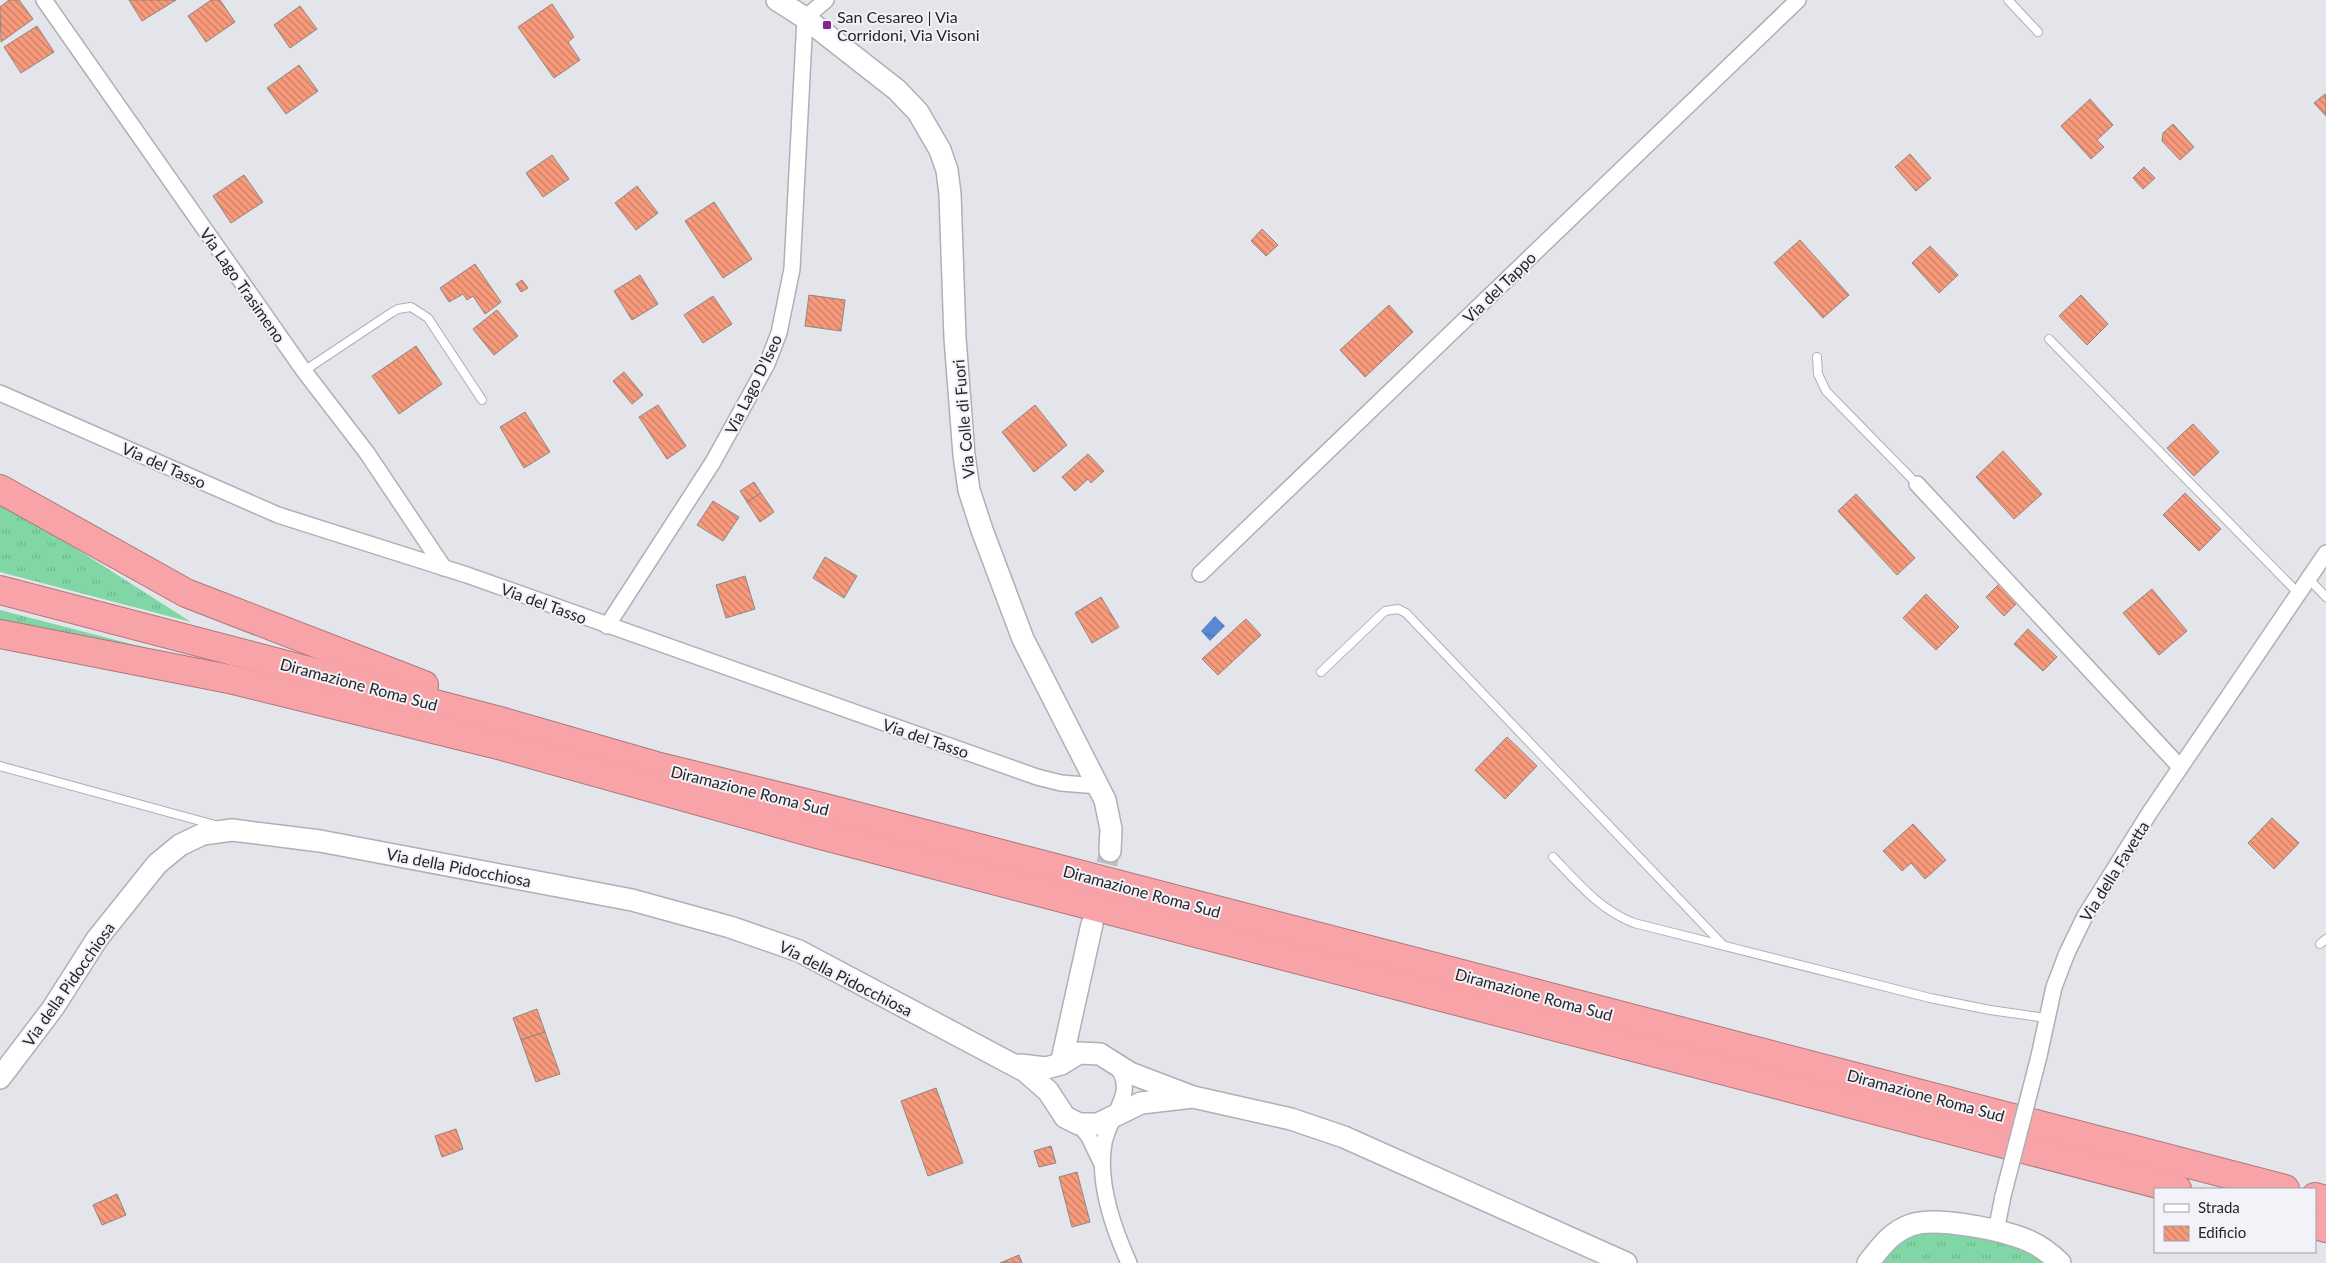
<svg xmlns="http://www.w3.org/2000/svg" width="2326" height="1263" viewBox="0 0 2326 1263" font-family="Lato,sans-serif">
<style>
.grass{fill:url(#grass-tufts)}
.water{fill:url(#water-ripples)}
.building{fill:url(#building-back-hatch);stroke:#8c8785}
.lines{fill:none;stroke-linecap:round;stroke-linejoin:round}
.secondary-tunnel{stroke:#bebfc3;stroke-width:21;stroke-dasharray:21 11;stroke-linecap:butt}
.lane-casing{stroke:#afb0b5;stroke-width:10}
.street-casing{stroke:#afb0b5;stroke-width:18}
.secondary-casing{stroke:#afb0b5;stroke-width:24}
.highway-casing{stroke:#ae777b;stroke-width:30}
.lane{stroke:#fff;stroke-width:8}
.street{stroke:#fff;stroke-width:15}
.secondary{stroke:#fff;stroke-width:21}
.highway{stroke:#f7a3a7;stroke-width:28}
.street-bridge-casing{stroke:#afb0b5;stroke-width:18;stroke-linecap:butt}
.street-bridge{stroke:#fff;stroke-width:15}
.poi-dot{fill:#842590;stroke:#f2f2f8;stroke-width:2}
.labels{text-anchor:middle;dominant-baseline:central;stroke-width:4;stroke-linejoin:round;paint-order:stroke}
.poi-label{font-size:16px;fill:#262628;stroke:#f2f2f8;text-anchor:start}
.street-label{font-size:16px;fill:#262628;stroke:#f2f2f8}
</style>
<defs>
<pattern id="grass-tufts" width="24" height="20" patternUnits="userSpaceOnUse" patternTransform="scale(1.25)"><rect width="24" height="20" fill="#80d7a5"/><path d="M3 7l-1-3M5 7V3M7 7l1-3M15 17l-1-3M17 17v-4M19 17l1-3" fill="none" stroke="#6eb88e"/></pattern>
<pattern id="water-ripples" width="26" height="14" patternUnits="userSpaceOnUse" patternTransform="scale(1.25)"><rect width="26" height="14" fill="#5c87d1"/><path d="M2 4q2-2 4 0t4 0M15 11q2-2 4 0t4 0" fill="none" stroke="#4c6eaa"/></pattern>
<pattern id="building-back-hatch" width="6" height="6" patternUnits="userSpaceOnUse" patternTransform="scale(1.25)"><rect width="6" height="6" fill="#f89a7b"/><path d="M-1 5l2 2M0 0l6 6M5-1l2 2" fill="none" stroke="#c97d65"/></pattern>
</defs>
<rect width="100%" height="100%" fill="#e4e5ea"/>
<g class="grass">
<path d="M0,500L191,622L0,572Z"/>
<path d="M0,610L216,666L0,624Z"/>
<path d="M1933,1231L2002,1241L2027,1251L2048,1263H1876L1903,1237Z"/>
</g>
<path class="water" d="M1215,616L1225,626L1210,641L1201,631Z"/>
<g class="building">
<path d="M9,0H19L33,19L1,42L0,7Z"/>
<path d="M129,0H176L142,21Z"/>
<path d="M211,0H220L235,22L206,42L188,16Z"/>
<path d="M552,4L574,37L568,42L580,60L554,78L518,27Z"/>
<path d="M300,6L317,29L290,48L274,25Z"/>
<path d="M37,26L54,52L21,73L4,47Z"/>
<path d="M299,65L318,91L286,114L267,88Z"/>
<path d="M2325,94L2326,95V116L2314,103Z"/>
<path d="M2090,99L2113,125L2097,140L2104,147L2091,159L2061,126Z"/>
<path d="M2173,124L2194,147L2180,160L2162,141L2163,133Z"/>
<path d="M1910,154L1931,178L1916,191L1895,167Z"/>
<path d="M552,155L569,179L543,197L526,173Z"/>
<path d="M2144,167L2155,178L2143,189L2133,178Z"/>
<path d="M244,175L263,202L231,223L213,196Z"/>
<path d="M637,186L658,213L636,230L615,203Z"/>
<path d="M714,202L752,259L723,278L685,221Z"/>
<path d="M1262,229L1278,245L1266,256L1251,241Z"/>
<path d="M1800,240L1849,295L1823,318L1774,263Z"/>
<path d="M1930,246L1958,275L1939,293L1912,263Z"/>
<path d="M475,264L501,302L485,314L473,296L467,300L463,294L449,302L440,288Z"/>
<path d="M640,275L658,304L632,320L614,291Z"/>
<path d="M522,280L528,288L521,292L516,284Z"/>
<path d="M809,295L845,300L841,331L805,326Z"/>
<path d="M2081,295L2108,324L2087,345L2059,316Z"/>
<path d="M713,296L732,324L703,343L684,315Z"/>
<path d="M1389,305L1413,332L1365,377L1340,350Z"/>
<path d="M497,310L518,336L494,355L473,329Z"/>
<path d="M416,346L442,384L399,414L372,376Z"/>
<path d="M624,372L643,395L632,404L613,381Z"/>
<path d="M658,405L686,446L667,459L639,417Z"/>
<path d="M1035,405L1067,445L1034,472L1002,432Z"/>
<path d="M525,412L550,452L524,468L500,427Z"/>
<path d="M2193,424L2219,452L2194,476L2167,448Z"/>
<path d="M2003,451L2042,494L2014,519L1976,477Z"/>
<path d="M1088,454L1104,471L1091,483L1088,479L1075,491L1062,477Z"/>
<path d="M754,482L761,493L747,502L740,491Z"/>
<path d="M761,493L774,512L760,522L747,502Z"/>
<path d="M2185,493L2221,529L2199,551L2163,515Z"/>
<path d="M1856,494L1915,558L1897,575L1838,511Z"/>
<path d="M713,501L739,517L723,541L697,525Z"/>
<path d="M825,557L857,576L844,598L813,578Z"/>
<path d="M745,576L755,609L726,618L716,585Z"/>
<path d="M1999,584L2018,602L2004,616L1986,597Z"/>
<path d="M2152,589L2187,631L2159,655L2123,613Z"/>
<path d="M1926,594L1959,627L1936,650L1903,618Z"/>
<path d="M1101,597L1119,627L1092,643L1075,613Z"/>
<path d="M1246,619L1261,635L1218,675L1202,659Z"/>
<path d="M2028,629L2057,657L2043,671L2014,644Z"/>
<path d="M1507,737L1537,766L1505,799L1475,770Z"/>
<path d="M2272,818L2299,843L2274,869L2248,843Z"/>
<path d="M1913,824L1946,860L1925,879L1911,863L1902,871L1883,851Z"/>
<path d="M537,1009L545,1032L521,1040L513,1018Z"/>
<path d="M545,1032L560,1074L536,1082L521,1040Z"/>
<path d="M936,1088L963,1163L928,1176L901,1101Z"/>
<path d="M456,1129L463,1149L442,1157L435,1136Z"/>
<path d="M1051,1146L1056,1163L1039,1167L1034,1151Z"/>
<path d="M1077,1172L1090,1222L1072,1227L1059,1177Z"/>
<path d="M117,1194L126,1215L102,1225L93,1205Z"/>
<path d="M1019,1255L1022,1263H1000Z"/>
</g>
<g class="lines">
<path class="secondary-tunnel" d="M1099,895L1110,851"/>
<g class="lane-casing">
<g id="lane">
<path d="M2008,0L2038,32"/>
<path d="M2049,339L2298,593"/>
<path d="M1817,357L1818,374L1826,391L1917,484"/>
<path d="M304,371L391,313L398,309L411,307L428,318L482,400"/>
<path d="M2308,578L2326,597"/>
<path d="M1321,672L1385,611L1398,609L1406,613L1723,945"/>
<path d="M0,766L215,825"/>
<path d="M1553,857C1578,883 1600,910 1634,923L1930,998L1990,1010L2046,1018"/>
<path d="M2320,944L2326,939"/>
</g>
</g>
<g class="street-casing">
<g id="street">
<path d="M44,0L304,371L367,453L444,568"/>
<path d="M0,393L278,515L467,575L1037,777L1061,783L1098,786"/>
<path d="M1917,484L2180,767"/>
<path d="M1200,574L1798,0"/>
<path d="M607,626L713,462L767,364L779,333L792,269L805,18L826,0"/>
<path d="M2039,1056L2054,987L2067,953L2085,916L2150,812L2326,553"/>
<path d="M1116,1065C1140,1095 1105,1117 1103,1150C1099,1187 1114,1230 1129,1263"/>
<path d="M1079,1124L1089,1137L1101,1162"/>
<path d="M1996,1231L2003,1196"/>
</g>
</g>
<g class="secondary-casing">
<g id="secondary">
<path d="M777,0L805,18L897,90L918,112L940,150L947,170L950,194L955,338L964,455L969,490L982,530L1023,639L1105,800L1111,829L1110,851"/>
<path d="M1061,1064L1092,924"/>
<path d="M1020,1065L1046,1068L1061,1064L1079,1053L1100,1054L1130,1073L1193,1097L1291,1119L1344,1137L1626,1263"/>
<path d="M0,1078L53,1008L97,939L157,864L180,845L203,834L232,830L320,841L632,900L730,927L799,951L1025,1071L1048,1091L1065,1117L1079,1124H1098L1141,1103L1193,1097"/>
<path d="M1868,1263C1881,1247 1891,1232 1911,1225C1936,1216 2004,1230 2029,1241C2040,1246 2051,1254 2060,1263"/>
</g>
</g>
<g class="highway-casing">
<g id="highway">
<path d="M0,489L186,593L424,685"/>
<path d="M0,590L500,721L656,766L818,806L2285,1189"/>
<path d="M0,634L229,679L502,746L817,834L2177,1189"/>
<path d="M2315,1197L2326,1200"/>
<path d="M2315,1225L2326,1228"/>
</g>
</g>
<use href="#lane" class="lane"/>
<use href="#street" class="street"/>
<use href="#secondary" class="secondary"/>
<use href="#highway" class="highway"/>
<g class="street-bridge-casing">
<path id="street-bridge" d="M2003,1196L2039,1056"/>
</g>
<use href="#street-bridge" class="street-bridge"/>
</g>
<rect class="poi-dot" x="822" y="20" width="10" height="10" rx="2.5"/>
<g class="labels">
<g class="poi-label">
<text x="837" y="16">San Cesareo | Via<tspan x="837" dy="18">Corridoni, Via Visoni</tspan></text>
</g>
<g class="street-label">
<text transform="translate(243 285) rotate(55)">Via Lago Trasimeno</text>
<text transform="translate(1499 287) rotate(-44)">Via del Tappo</text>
<text transform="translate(753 384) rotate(-64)">Via Lago D'Iseo</text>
<text transform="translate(963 419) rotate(-95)">Via Colle di Fuori</text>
<text transform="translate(164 465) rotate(24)">Via del Tasso</text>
<text transform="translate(544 603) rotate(20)">Via del Tasso</text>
<text transform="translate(359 684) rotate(15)">Diramazione Roma Sud</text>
<text transform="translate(926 738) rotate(19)">Via del Tasso</text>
<text transform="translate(750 790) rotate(14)">Diramazione Roma Sud</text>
<text transform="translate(459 867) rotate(11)">Via della Pidocchiosa</text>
<text transform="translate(2114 871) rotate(-58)">Via della Favetta</text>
<text transform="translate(1142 891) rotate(15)">Diramazione Roma Sud</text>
<text transform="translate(846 978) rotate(27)">Via della Pidocchiosa</text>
<text transform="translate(68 984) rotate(-55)">Via della Pidocchiosa</text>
<text transform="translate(1534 994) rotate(15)">Diramazione Roma Sud</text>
<text transform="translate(1926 1095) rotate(15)">Diramazione Roma Sud</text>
</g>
</g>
<rect x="2154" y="1188" width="162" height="65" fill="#f2f2f8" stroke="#a0a0a5"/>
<rect x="2164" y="1204" width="25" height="8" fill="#ffffff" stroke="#a0a0a5"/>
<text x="2198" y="1213" font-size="15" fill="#262628">Strada</text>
<rect x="2164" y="1226" width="25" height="15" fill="url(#building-back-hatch)" stroke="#a0a0a5"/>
<text x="2198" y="1238" font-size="15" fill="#262628">Edificio</text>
</svg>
